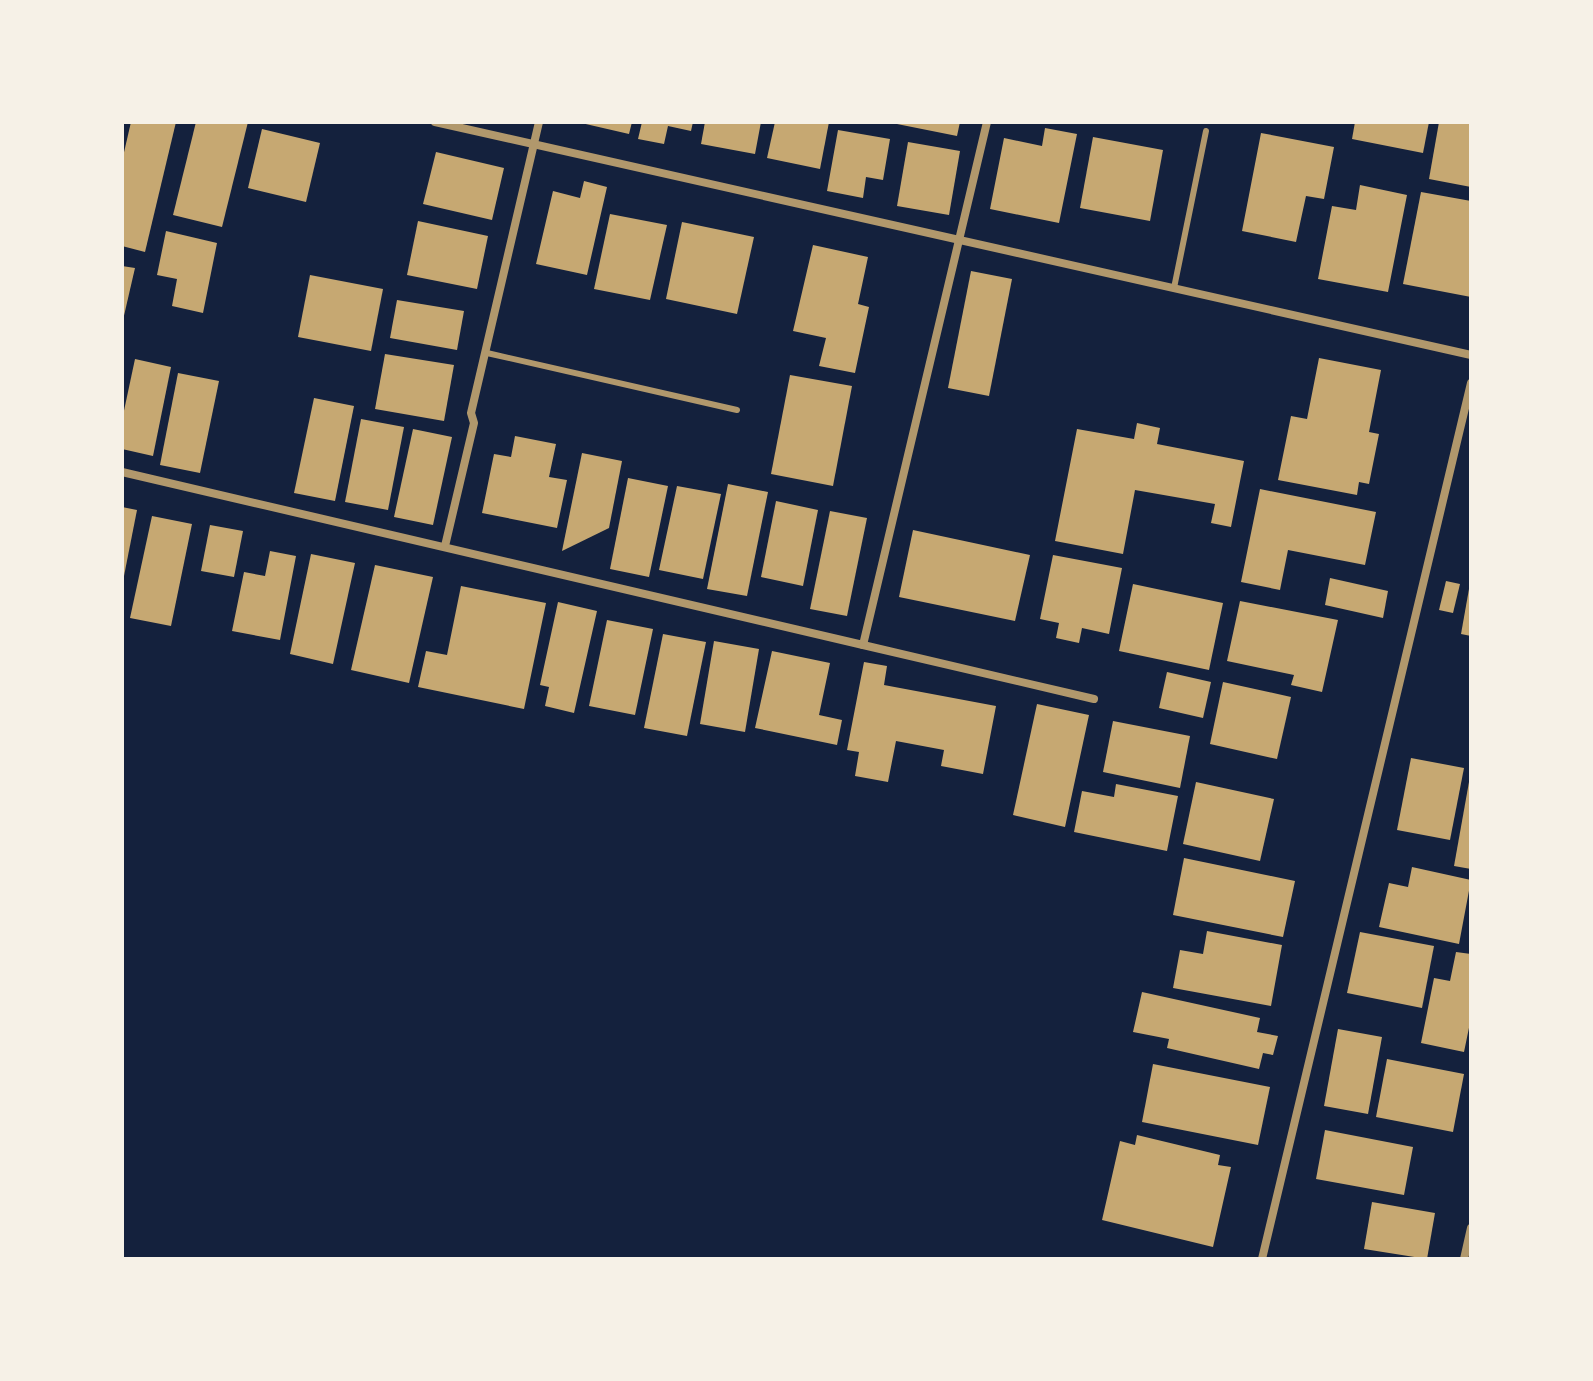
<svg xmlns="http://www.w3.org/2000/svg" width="1593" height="1381" viewBox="0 0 1593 1381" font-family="Inter,sans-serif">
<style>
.building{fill:#c6a872}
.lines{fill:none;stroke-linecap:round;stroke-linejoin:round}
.service{stroke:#b1986c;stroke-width:6}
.minor{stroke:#b1986c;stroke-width:8}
</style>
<rect width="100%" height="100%" fill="#14213d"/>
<g class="building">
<path d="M131,122H176L145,252L122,246V161Z"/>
<path d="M196,122H248L222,227L173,215Z"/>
<path d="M577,122H632L629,134Z"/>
<path d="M642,122H693L691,131L668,126L664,144L638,139Z"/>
<path d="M705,122H761L755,154L701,144Z"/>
<path d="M775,122H829L820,169L767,158Z"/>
<path d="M887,122H960L957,136Z"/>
<path d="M1355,122H1429L1423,153L1352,139Z"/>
<path d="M1439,122H1471V187L1429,179Z"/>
<path d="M1045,128L1077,134L1059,223L990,209L1004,138L1042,146Z"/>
<path d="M262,129L320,143L306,202L248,188Z"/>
<path d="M838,130L890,139L883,180L866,177L863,198L827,191Z"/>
<path d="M1261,133L1334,147L1324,199L1306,196L1296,242L1242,231Z"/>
<path d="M1093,137L1163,150L1150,221L1080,208Z"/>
<path d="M908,142L960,151L949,215L897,206Z"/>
<path d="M436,152L504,168L492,220L423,204Z"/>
<path d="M584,181L607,187L587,275L536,264L553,191L580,198Z"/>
<path d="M1360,185L1407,195L1388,292L1318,279L1332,206L1356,210Z"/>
<path d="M1421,192L1471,201V297L1403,284Z"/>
<path d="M610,214L667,225L650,300L594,289Z"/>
<path d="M418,221L488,236L477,289L407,275Z"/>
<path d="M682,222L754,237L737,314L666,299Z"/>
<path d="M166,231L217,243L203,313L172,306L177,279L157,275Z"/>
<path d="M813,245L868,257L858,304L869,307L855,373L819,366L826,338L793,331Z"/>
<path d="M122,266L135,268L123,320L122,319Z"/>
<path d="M971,271L1012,279L989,396L948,388Z"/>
<path d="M310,275L383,289L371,351L298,337Z"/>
<path d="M397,300L464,311L457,350L390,338Z"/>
<path d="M385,354L454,365L444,421L375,409Z"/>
<path d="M1319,358L1381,370L1369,432L1379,434L1369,484L1359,482L1357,495L1278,480L1291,416L1307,419Z"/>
<path d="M135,359L171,367L153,456L122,449V420Z"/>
<path d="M178,373L219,381L200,473L160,465Z"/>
<path d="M790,375L852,386L833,486L771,474Z"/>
<path d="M314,398L354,406L335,501L294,493Z"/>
<path d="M361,419L404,427L388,510L345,502Z"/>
<path d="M1137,423L1160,428L1157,444L1244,461L1231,527L1211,523L1215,504L1135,490L1123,554L1055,541L1077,429L1134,439Z"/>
<path d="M413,429L452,437L433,525L394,517Z"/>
<path d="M515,436L556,444L549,477L567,480L557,528L482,513L494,454L511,457Z"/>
<path d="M582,453L622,461L609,528L562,551Z"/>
<path d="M628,478L668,486L649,577L610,569Z"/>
<path d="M728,484L768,492L747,596L707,589Z"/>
<path d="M677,486L721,494L703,579L659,570Z"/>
<path d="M1260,489L1376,512L1365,565L1288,550L1280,590L1241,582Z"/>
<path d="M776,501L818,510L803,586L761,577Z"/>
<path d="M122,507L137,510L123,581H122Z"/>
<path d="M830,511L867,518L847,616L810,609Z"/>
<path d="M152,516L192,524L171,626L130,618Z"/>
<path d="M210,525L243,531L234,577L201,571Z"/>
<path d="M913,530L1030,555L1015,621L899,597Z"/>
<path d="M270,551L296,556L280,640L232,631L244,572L265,576Z"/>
<path d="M311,554L355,563L333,664L290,654Z"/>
<path d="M1053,555L1122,568L1109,634L1082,628L1079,643L1056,638L1059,623L1040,619Z"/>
<path d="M375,565L433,577L409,683L351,670Z"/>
<path d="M1330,578L1388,591L1383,618L1325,605Z"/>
<path d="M1446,581L1460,584L1453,613L1439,610Z"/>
<path d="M1133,584L1223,603L1209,670L1119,651Z"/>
<path d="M461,586L546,603L524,709L418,687L426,651L447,655Z"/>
<path d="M1469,589H1471V636L1461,634Z"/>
<path d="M1240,601L1338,620L1322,692L1291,685L1294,675L1227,661Z"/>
<path d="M558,602L597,611L574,713L545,706L549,687L540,685Z"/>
<path d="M607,620L653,629L635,715L589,706Z"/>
<path d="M663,634L706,642L687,736L644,728Z"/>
<path d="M714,641L759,649L745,732L700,724Z"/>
<path d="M772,651L830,663L819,715L842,720L837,745L755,728Z"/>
<path d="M864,662L887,666L884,685L996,706L983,774L941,766L944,750L896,741L888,782L855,776L859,752L847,750Z"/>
<path d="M1167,672L1211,682L1203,718L1159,708Z"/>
<path d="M1223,682L1291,697L1277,759L1210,744Z"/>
<path d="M1037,704L1089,715L1065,827L1013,815Z"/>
<path d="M1113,721L1190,736L1180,788L1103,772Z"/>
<path d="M1411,758L1464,768L1450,840L1397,830Z"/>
<path d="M1196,782L1274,799L1260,861L1183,844Z"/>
<path d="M1469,782H1471V869L1454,866Z"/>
<path d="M1116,784L1178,796L1167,851L1074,832L1082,791L1114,797Z"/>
<path d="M1184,858L1295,881L1283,937L1173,915Z"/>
<path d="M1412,867L1471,880L1459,944L1379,927L1389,883L1408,887Z"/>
<path d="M1207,931L1282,945L1271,1006L1173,988L1180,950L1203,954Z"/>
<path d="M1360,932L1434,946L1422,1008L1347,993Z"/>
<path d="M1456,952L1471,954V1018L1464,1052L1421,1043L1434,978L1450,981Z"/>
<path d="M1142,992L1260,1018L1257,1032L1278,1036L1273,1055L1263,1053L1259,1069L1167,1048L1169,1039L1133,1032Z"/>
<path d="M1338,1029L1382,1037L1368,1114L1324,1106Z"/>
<path d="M1387,1059L1464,1074L1453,1132L1376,1117Z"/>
<path d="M1153,1064L1270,1087L1258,1145L1142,1122Z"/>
<path d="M1325,1130L1413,1147L1404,1195L1316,1179Z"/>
<path d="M1137,1135L1220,1155L1218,1165L1231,1167L1213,1247L1102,1220L1120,1141L1135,1145Z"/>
<path d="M1372,1202L1435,1213L1427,1259L1364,1249Z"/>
</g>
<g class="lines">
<g class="service">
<path d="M1174,288L1206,131"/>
<path d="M487,353L737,410"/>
</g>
<g class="minor">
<path d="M435,122L1471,355"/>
<path d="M122,472L863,645L987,122"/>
<path d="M445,546L474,423L471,413L539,122"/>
<path d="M863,645L1094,699"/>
<path d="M1262,1259L1471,383"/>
<path d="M1464,1259L1471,1228"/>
</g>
</g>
<rect width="1593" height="1381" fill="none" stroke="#f6f1e7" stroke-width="248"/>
</svg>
